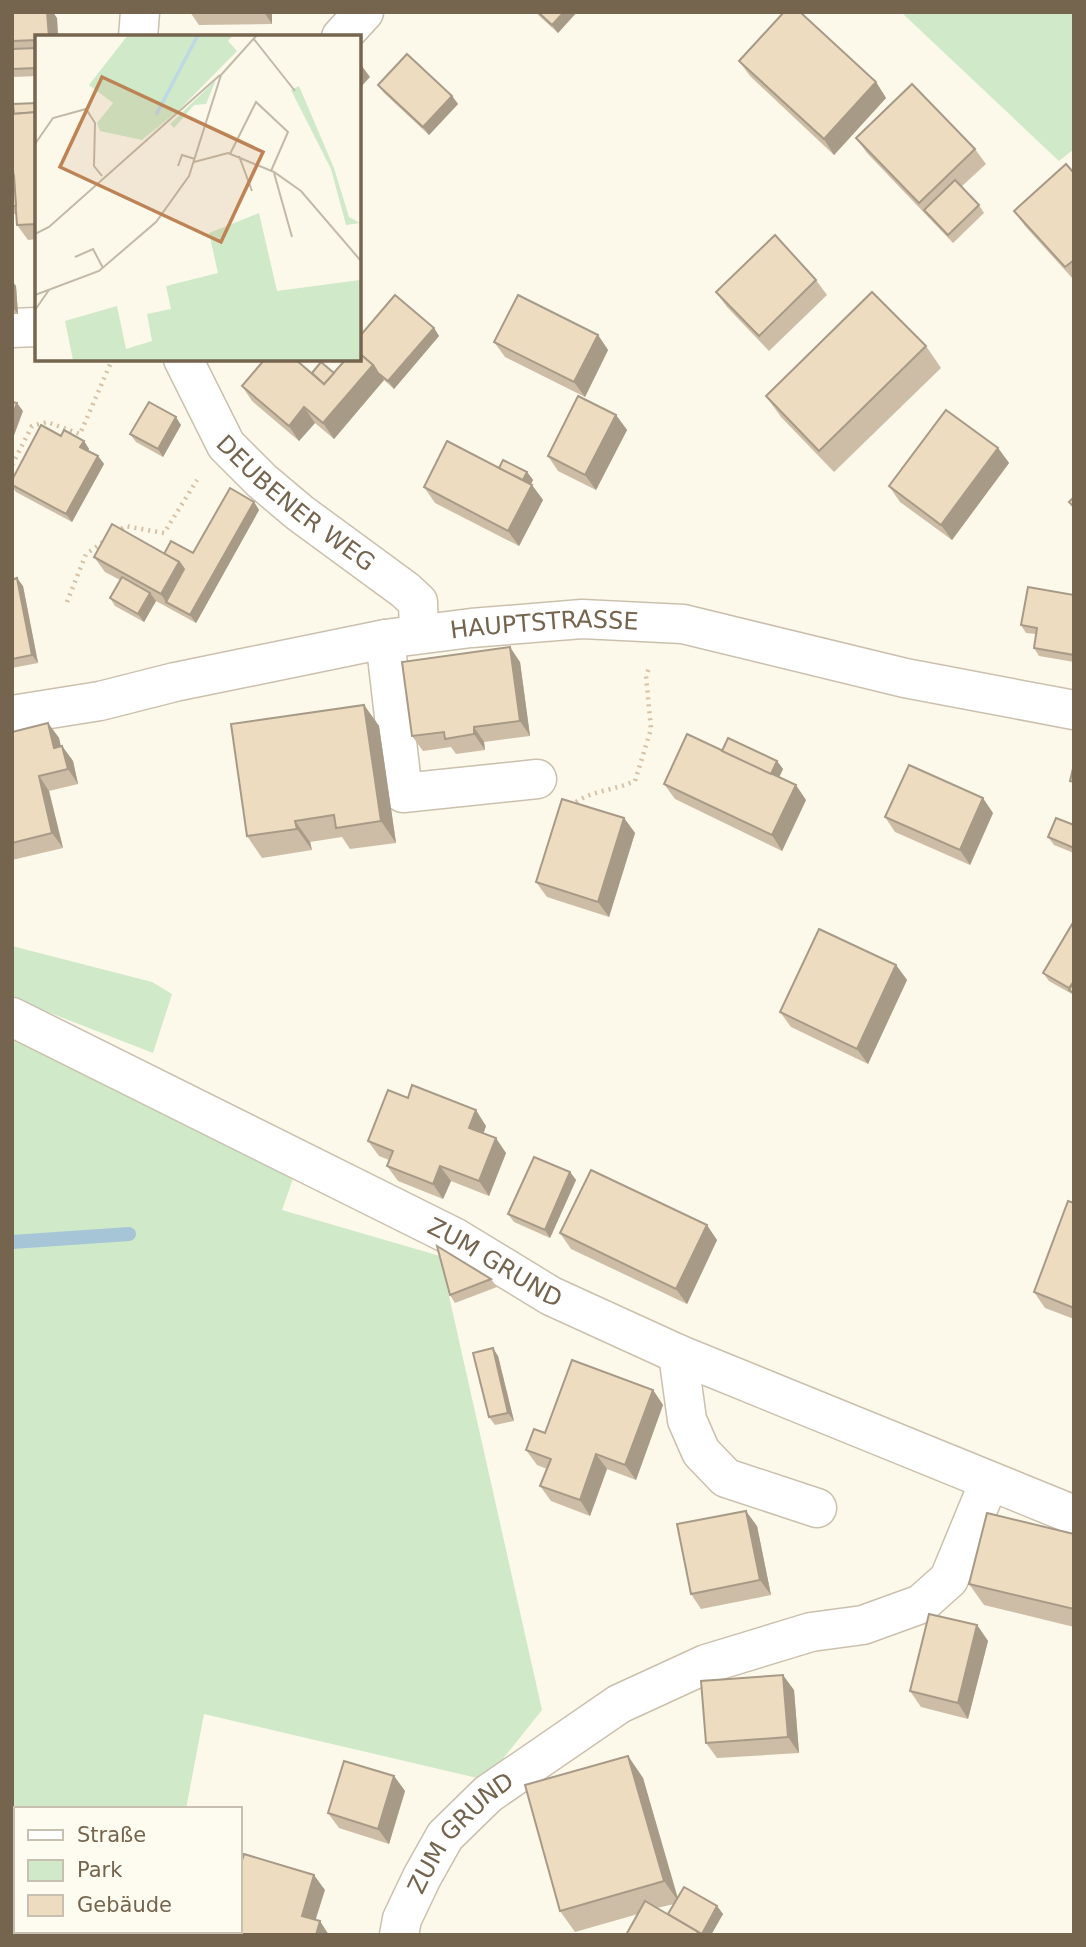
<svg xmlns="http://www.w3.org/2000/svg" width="1086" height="1947" viewBox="0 0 1086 1947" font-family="'DejaVu Sans',sans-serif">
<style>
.green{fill:#cfe9c9}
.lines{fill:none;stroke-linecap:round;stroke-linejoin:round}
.stream{stroke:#a6c5d6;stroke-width:14}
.minor-casing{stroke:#cbc0ad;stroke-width:41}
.path{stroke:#d5c2a6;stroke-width:4.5;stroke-dasharray:2 5;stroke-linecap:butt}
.minor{stroke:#fff;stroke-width:38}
.wall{fill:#cdbda6;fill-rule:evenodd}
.shaded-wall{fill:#a79a87}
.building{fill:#eedcc1;stroke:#a79a87;stroke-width:2}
.labels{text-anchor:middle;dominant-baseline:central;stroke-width:6;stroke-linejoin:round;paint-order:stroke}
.street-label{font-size:24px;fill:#75644e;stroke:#fefcf0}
.inset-river{fill:none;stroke:#bfd8e5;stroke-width:3.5}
.inset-road{fill:none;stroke:#c2b9a7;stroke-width:2}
.view{fill:#be8354;fill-opacity:0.15;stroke:#be8354;stroke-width:3.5}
.inset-edge{fill:none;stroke:#75644e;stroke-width:3.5}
</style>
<rect width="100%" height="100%" fill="#fcf8ea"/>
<g class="green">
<path d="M901,12H1074V149L1059,161Z"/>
<path d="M12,946L152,982L172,994L153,1053L12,998Z"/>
<path d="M12,1037L295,1173L282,1210L440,1256L542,1710L486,1780L204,1714L186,1809H16V1931H163L162,1935H12Z"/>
</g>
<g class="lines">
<path class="stream" d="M12,1242L129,1234"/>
<g class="minor-casing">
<g id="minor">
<path d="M138,37L140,12"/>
<path d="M341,37L364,12"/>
<path d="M12,328L37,327"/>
<path id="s1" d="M183,359L226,445L262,481L300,513L405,590L418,602L419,633"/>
<path d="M385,639L403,793L537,779"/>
<path id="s2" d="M12,715L100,701L175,682L385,639L471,628L582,619L683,624L905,678L1074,710"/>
<path id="s3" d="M12,1017L454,1237L551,1296L678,1354L1074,1515"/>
<path d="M678,1354L687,1420L701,1452L726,1478L817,1508"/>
<path id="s4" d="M399,1935L402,1919L422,1877L445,1836L488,1794L619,1704L706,1664L811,1632L863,1625L921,1604L949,1579L989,1482"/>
</g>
</g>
<g class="path">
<path d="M12,465L32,426L47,422L80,434L112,360L118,359"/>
<path d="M116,533L125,526L164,533L197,480"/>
<path d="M67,602L86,554L106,540"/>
<path d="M576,802C594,790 616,790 635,781L651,729L646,676L649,668"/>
</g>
<use href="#minor" class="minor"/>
</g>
<g class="wall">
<path d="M12,12L57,18L58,37H37V76L13,77L12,76Z"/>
<path d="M190,12H272V24L199,25Z"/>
<path d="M535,12H577L558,33Z"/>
<path d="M739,61L876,82L886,98L834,155L750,76Z"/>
<path d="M378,85L452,96L458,104L429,135L384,93Z"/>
<path d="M37,103V239L28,240L17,225L16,214H12V177L14,176Z"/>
<path d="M856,138L975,149L986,164L961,187L979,205L984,213L953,243L867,153Z"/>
<path d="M1074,173V280L1025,226L1014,211Z"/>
<path d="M816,280L827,295L769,351L727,307L716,292Z"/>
<path d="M12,281L16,286L18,314H12Z"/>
<path d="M434,328L439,336L394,389L384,380L334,439L315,423L299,441L252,401L242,386L312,373H334Z"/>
<path d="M598,335L608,350L585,397L505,357L494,342Z"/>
<path d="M926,346L941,368L834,472L781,417L766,396Z"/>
<path d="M616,415L627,430L596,490L558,471L548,456Z"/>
<path d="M181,425L163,457L136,442L130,434Z"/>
<path d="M61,436L84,441L89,449L88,451L98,456L104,464L72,522L16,492L12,487V480Z"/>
<path d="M998,448L1009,463L952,540L900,502L889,486Z"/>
<path d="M499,468L527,472L533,480L531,484L543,500L519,546L435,503L424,487Z"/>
<path d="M254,502L259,510L196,623L156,601L144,622L115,606L110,598L120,580L105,572L94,557L193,553Z"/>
<path d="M12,580L23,586L38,663L12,668Z"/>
<path d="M1074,595V662L1039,656L1034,648L1036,634L1026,633L1021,625Z"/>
<path d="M520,662L530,736L484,742L485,750L456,754L451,747L423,751L412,736Z"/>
<path d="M364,705L379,726L396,843L350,849L342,837L310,842L312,850L262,858L247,836Z"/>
<path d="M48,723L59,738L61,747L62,746L73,761L78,784L49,791L63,848L12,860V732Z"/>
<path d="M722,751L777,761L783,769L779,777L806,800L782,851L675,799L664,784Z"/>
<path d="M993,813L970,865L895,832L885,817Z"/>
<path d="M624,818L635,833L609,917L547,897L536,882Z"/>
<path d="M1074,825V853L1054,845L1048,837Z"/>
<path d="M1074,921V997L1072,994L1049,981L1043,973Z"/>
<path d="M896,965L907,980L868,1064L791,1027L780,1012Z"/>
<path d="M486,1126L483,1134L506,1153L489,1196L451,1181L443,1199L398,1181L387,1166L389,1160L379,1156L368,1141Z"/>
<path d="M570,1172L576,1180L550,1238L514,1222L508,1214Z"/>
<path d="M1074,1203V1319L1045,1308L1034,1292Z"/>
<path d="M560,1233L717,1240L687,1304L571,1249Z"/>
<path d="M491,1279L497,1287L455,1303L450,1295Z"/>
<path d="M498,1356L514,1421L495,1425L489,1417Z"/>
<path d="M653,1390L663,1405L636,1480L607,1469L590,1516L551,1501L540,1486L547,1469L537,1465L526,1450L545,1433Z"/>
<path d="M757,1526L771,1595L701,1609L691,1594Z"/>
<path d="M1074,1534V1627L984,1605L969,1584Z"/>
<path d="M977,1625L988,1641L968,1719L921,1707L910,1691Z"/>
<path d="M794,1690L799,1753L717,1758L706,1743Z"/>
<path d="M628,1756L643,1778L677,1898L717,1906L723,1914L711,1935H626L638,1914L575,1932L560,1911ZM674,1904L669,1915L657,1908Z"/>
<path d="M394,1776L405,1791L389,1844L339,1828L328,1813Z"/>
</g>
<g class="shaded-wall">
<path d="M47,12H53L57,18L58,37H49Z"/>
<path d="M264,12H272V24Z"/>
<path d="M564,12H577L558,33L552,25Z"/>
<path d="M359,62L370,77L359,89Z"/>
<path d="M876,82L886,98L834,155L824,139Z"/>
<path d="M452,96L458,104L429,135L423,127Z"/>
<path d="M12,281L16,286L18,314L12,306Z"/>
<path d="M434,328L439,336L394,389L388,381Z"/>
<path d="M598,335L608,350L585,397L574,382Z"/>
<path d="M373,365L384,380L334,439L323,423Z"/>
<path d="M17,403L23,411L12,441V417Z"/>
<path d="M304,407L315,423L299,441L289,426Z"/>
<path d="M616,415L627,430L596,490L585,475Z"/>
<path d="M176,417L181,425L163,457L158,449Z"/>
<path d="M84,441L89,449L86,455L80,447Z"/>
<path d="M998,448L1009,463L952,540L941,525Z"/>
<path d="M98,456L104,464L72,522L66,514Z"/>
<path d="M527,472L533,480L527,492L521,484Z"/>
<path d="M532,485L543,500L519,546L508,531Z"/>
<path d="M254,502L259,510L196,623L190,615Z"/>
<path d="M179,562L189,577L166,602L161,594Z"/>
<path d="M17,578L23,586L38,663L32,655Z"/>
<path d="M150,593L156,601L144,622L138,614Z"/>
<path d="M510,647L520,662L530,736L520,721Z"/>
<path d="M364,705L379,726L396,843L381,821Z"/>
<path d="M48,723L59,738L65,764L54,748Z"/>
<path d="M474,727L484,742L485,750L474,734Z"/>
<path d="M62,746L73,761L78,784L68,769Z"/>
<path d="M777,761L783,769L775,786L769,778Z"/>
<path d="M39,776L49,791L63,848L52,833Z"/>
<path d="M796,785L806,800L782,851L772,835Z"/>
<path d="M983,798L993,813L970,865L960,850Z"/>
<path d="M624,818L635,833L609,917L598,902Z"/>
<path d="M295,821L310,842L312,850L297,829Z"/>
<path d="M896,965L907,980L868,1064L857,1049Z"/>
<path d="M476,1110L486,1126L480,1143L469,1128Z"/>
<path d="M496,1138L506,1153L489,1196L479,1181Z"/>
<path d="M440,1166L451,1181L443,1199L433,1184Z"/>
<path d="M570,1172L576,1180L550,1238L545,1230Z"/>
<path d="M707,1225L717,1240L687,1304L676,1289Z"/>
<path d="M493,1348L498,1356L514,1421L508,1413Z"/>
<path d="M653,1390L663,1405L636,1480L625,1465Z"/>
<path d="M596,1454L607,1469L590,1516L580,1500Z"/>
<path d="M746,1511L757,1526L771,1595L760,1580Z"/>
<path d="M977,1625L988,1641L968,1719L958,1703Z"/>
<path d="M783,1675L794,1690L799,1753L788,1737Z"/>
<path d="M628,1756L643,1778L679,1902L664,1881Z"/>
<path d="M394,1776L405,1791L389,1844L378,1829Z"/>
<path d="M314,1875L325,1890L312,1931L302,1916Z"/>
<path d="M717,1906L723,1914L711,1935H703L702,1934Z"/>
<path d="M320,1921L329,1935H316Z"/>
</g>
<g class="building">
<path d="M12,12H47L49,37H37V40L12,41Z"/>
<path d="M538,12H564L552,25Z"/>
<path d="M784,12H800L876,82L824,139L739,61Z"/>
<path d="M37,48V68L12,69V49Z"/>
<path d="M407,54L452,96L423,127L378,85Z"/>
<path d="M912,84L975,149L919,203L856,138Z"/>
<path d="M37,103V112L14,114L13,104Z"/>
<path d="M37,112V224L17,225L12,155V114Z"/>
<path d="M1066,164L1074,173V260L1065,267L1014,211Z"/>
<path d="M14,176L16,206H12V177Z"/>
<path d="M955,180L979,205L948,235L924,210Z"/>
<path d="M775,235L816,280L759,336L716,292Z"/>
<path d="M872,292L926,346L819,451L766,396Z"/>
<path d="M395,295L434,328L388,381L378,373L373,365L359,353V337Z"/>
<path d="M518,295L598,335L574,382L494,342Z"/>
<path d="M359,353L373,365L323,423L304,407L289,426L242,386L265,359H295L324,384L346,359H359Z"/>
<path d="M321,362L334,373L324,384L312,373Z"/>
<path d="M578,396L616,415L585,475L548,456Z"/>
<path d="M12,402L17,403L12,417Z"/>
<path d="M149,402L176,417L158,449L130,434Z"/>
<path d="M946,410L998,448L941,525L889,486Z"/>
<path d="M41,425L61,436L64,430L84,441L80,447L98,456L66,514L12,485V480Z"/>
<path d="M447,441L532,485L508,531L424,487Z"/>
<path d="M503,460L527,472L523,480L499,468Z"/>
<path d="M230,488L254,502L190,615L166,602L184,569L179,562L164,554L171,541L193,553Z"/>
<path d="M1074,497V507L1069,502Z"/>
<path d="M112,524L179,562L161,594L94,557Z"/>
<path d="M122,577L150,593L138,614L110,598Z"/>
<path d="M17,578L32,655L12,659V580Z"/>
<path d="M1028,587L1074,595V655L1034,648L1037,628L1021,625Z"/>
<path d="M510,647L520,721L474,727V734L445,739L444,732L412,736L402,662Z"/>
<path d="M364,705L381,821L336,828L334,815L295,821L297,829L247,836L231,724Z"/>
<path d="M48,723L54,748L62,746L68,769L39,776L52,833L12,843V732Z"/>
<path d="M687,734L796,785L772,835L664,784Z"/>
<path d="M728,738L777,761L771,774L722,751Z"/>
<path d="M1074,764V782L1070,781Z"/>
<path d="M909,765L983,798L960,850L885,817Z"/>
<path d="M562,799L624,818L598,902L536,882Z"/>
<path d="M1056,818L1074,825V848L1048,837Z"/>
<path d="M1074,921V981L1069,988L1043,973Z"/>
<path d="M819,929L896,965L857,1049L780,1012Z"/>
<path d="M1074,981V993L1069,990Z"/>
<path d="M412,1085L476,1110L469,1128L496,1138L479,1181L440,1166L433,1184L387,1166L393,1151L368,1141L388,1090L408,1098Z"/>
<path d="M534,1157L570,1172L545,1230L508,1214Z"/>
<path d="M591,1170L707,1225L676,1289L560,1233Z"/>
<path d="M1068,1201L1074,1203V1308L1034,1292Z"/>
<path d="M437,1246L491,1279L450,1295Z"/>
<path d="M493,1348L508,1413L489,1417L473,1353Z"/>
<path d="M572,1360L653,1390L625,1465L596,1454L580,1500L540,1486L551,1459L526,1450L534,1429L545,1433Z"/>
<path d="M746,1511L760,1580L691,1594L677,1524Z"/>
<path d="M987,1513L1074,1534V1609L969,1584Z"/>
<path d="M929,1614L977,1625L958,1703L910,1691Z"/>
<path d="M783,1675L788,1737L706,1743L701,1681Z"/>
<path d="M628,1756L664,1881L560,1911L525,1785Z"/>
<path d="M344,1761L394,1776L378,1829L328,1813Z"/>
<path d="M244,1854L314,1875L302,1916L320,1921L316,1935H220L210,1932L240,1931V1867Z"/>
<path d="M684,1887L717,1906L702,1934L668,1914Z"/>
<path d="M645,1901L698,1932L696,1935H626Z"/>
</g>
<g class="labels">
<g class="street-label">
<text stroke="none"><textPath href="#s1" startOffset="187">DEUBENER WEG</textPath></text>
<text stroke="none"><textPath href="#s2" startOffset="541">HAUPTSTRASSE</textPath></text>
<text stroke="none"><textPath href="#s3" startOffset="542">ZUM GRUND</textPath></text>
<text stroke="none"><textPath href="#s4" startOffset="122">ZUM GRUND</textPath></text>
</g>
</g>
<g transform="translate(35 35)">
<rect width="326" height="326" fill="#fcf8ea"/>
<path d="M93,0H198L193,6L202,16L143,76L107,105L65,96L62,88L78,68L54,50ZM181,45L171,69L159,70L139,93L135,89ZM264,51L299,133L314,182L325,188L311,190L296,134L256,55ZM224,178L242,256L325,245V325H38L30,286L82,271L91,314L117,306L112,279L136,274L131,251L183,238L174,198Z" fill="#cfe9c9"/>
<path class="inset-river" d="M121,80L163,0"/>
<path class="inset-road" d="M218,3L260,56M0,109L18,83L51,74L60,88L59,131L67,141M195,119L221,67L253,97L236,136M204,121L217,156M159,127L193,118L239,137L266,156L326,226M143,131L147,120L160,124M239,138L257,202M0,199L14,192L185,40M40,222L58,214L68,233M0,260L64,236L121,187L154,141L186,40L222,0M0,275L14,255"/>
<path class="view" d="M67,42L228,117L186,207L25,132Z"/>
<rect width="326" height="326" class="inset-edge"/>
</g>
<rect width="1086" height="1947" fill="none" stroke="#75644e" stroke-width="28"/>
<rect x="14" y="1807" width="228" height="126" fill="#fefcf0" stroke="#c7bfaf" stroke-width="2"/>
<rect x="28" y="1830" width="35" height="10" fill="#ffffff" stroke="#c7bfaf" stroke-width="2"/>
<text x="77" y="1842" font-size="21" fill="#75644e">Straße</text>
<rect x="28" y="1860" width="35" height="21" fill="#cfe9c9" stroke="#c7bfaf" stroke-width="2"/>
<text x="77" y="1877" font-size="21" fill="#75644e">Park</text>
<rect x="28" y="1895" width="35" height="21" fill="#eedcc1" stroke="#c7bfaf" stroke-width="2"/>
<text x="77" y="1912" font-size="21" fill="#75644e">Gebäude</text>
</svg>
